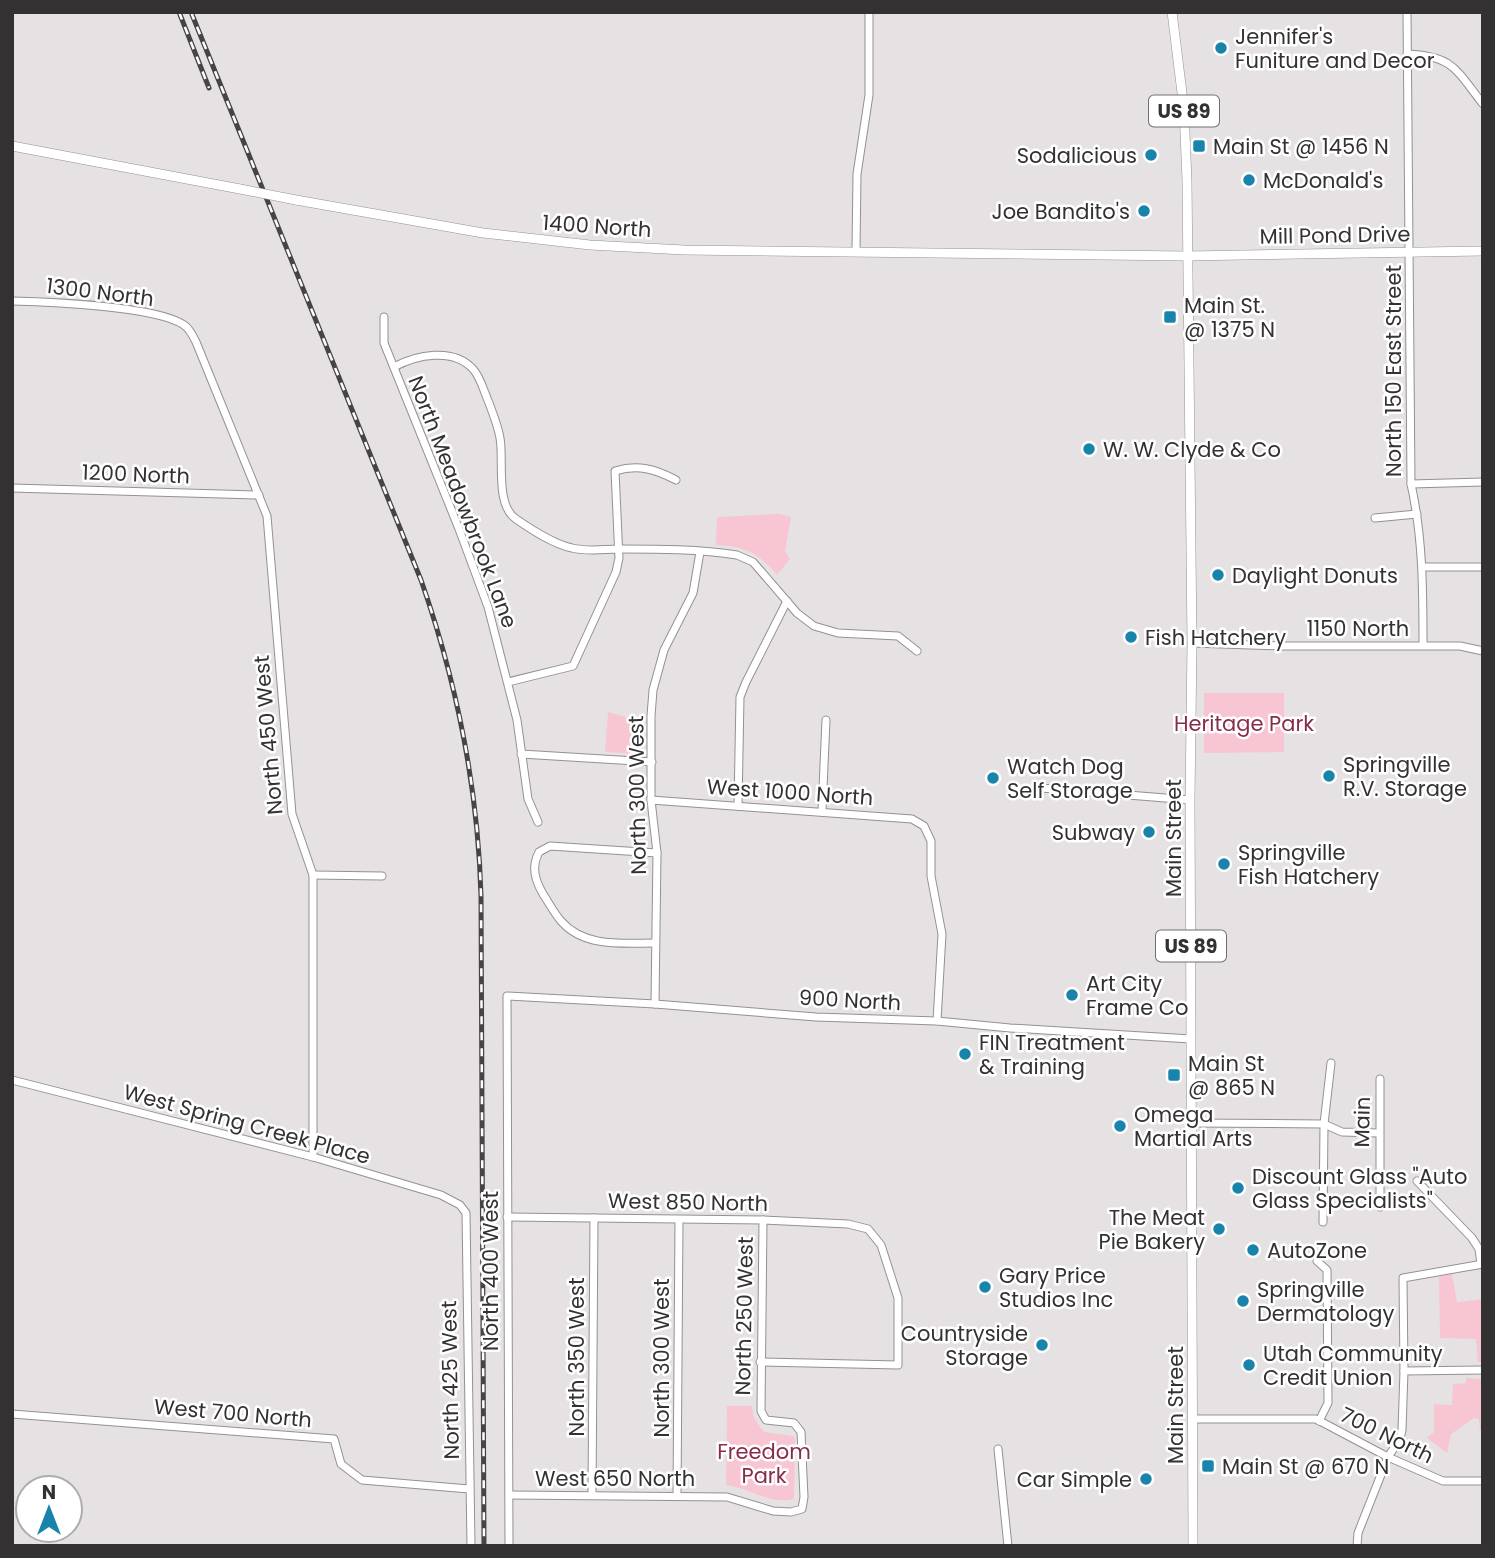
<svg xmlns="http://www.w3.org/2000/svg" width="1495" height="1558" viewBox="0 0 1495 1558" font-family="Poppins,sans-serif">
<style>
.green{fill:#f7c6d2}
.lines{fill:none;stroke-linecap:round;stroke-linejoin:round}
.minor-casing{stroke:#949192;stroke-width:9}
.major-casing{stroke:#949192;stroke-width:10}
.minor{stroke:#fff;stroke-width:7}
.major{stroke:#fff;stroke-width:9}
.rail-casing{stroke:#464445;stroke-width:5}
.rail{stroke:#fff;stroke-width:2.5;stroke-dasharray:8;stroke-linecap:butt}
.major-bridge-casing{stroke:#949192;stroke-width:10;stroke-linecap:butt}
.major-bridge{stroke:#fff;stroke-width:9}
.poi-dot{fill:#1884ac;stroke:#fff;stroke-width:2.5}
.labels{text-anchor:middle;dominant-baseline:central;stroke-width:5;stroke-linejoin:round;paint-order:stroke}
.shield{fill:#fff;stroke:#706f70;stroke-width:2}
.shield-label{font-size:19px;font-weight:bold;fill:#333132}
.poi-label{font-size:21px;fill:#333132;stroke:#fff;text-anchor:start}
.street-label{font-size:21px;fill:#333132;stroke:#fff}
.park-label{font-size:21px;fill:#872d4c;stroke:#fff}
</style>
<rect width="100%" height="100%" fill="#e6e2e3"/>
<g class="green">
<path d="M779,514L791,517L785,551L790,559L777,575C759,553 744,546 716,545L717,517Z"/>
<path d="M1204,693H1284V752L1204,753Z"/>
<path d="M608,712L643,722L642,752L638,754L605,752Z"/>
<path d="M1452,1274L1457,1302L1483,1299V1362H1478L1476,1339L1440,1338L1439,1277Z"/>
<path d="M1466,1378L1483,1379V1430H1480L1479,1419L1474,1418L1451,1434L1447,1453L1427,1438L1434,1432V1404L1452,1405L1453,1384L1466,1383Z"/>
<path d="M727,1406H752L754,1418L764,1432L793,1436L795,1439L794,1499C769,1505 750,1488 726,1485Z"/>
</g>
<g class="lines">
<g class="minor-casing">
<g id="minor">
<path d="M1407,12L1411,484C1423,538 1423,590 1423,645"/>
<path d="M1407,54C1454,56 1456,70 1483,104"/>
<path d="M856,251L857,174L869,95V12"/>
<path d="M12,301C49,302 156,306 184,325C190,329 193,336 196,342L267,516L292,814L313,875V1157"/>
<path d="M384,317V343L459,529L488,607L517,720L528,799L538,822"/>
<path d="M394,367C416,355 453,347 473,369C481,378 484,392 489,403C493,414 498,426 500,438C504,460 495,505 516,519C532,530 553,544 572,548C588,552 604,549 620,549C657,549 700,549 737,555L753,562L797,613L814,626L838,633L898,636L917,651"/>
<path d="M1411,484L1483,482"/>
<path d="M12,488L259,495"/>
<path d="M1375,518L1417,514"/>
<path d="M1423,567H1483"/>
<path d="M1192,643L1283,646H1460L1483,651"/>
<path d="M508,682L573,666L616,572L619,558L615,471C638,464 655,469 676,480"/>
<path d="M521,754L652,762"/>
<path d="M1041,788L1190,800"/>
<path d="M651,800L912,819L924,826L931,841V876L942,934L937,1021"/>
<path d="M738,806L740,697L746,682L787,601"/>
<path d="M822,811L826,720"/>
<path d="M313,875L382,876"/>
<path d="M655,943C624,943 584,948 561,921C554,913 549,903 543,894C535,880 531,867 539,852L550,846L657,853"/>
<path d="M655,1004L657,853L651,800V716L653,690L664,650L693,593L700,552"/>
<path d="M12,1080L313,1157L441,1195L460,1205L466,1213L471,1546"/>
<path d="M1192,1123L1324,1124L1342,1132L1378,1133"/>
<path d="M1417,1181L1472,1238L1479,1249L1481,1264"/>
<path d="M1380,1207V1079"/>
<path d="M507,1217L763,1220L848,1224L868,1229L881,1245L898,1298V1365L760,1362"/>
<path d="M1323,1222L1324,1124L1331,1063"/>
<path d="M1317,1261L1327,1270L1328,1403L1319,1421"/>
<path d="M1404,1371L1483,1370"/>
<path d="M12,1414L334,1439L341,1464L362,1480L469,1489"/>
<path d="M1193,1419H1316L1388,1457L1443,1481H1483"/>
<path d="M998,1449L1008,1546"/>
<path d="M509,1495L727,1497L773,1511L791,1512L802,1509L804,1497L801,1432L794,1423L766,1420L761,1411L763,1220"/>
<path d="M592,1495L594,1218"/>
<path d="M677,1496L679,1220"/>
<path d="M509,1546L507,996L655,1004L816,1017L937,1021L1010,1028L1191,1039"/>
<path d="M1357,1546L1358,1533L1388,1457L1400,1439L1402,1430L1404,1371L1403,1278L1483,1264"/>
</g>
</g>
<g class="major-casing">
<g id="major">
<path d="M1172,12L1184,109L1187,181L1192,643L1190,800L1193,1546"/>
<path d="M12,146L240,189"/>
<path d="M296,200L483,233L590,245L684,250L1187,256L1483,251"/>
</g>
</g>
<use href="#minor" class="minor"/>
<use href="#major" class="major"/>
<g class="rail-casing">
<g id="rail">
<path d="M179,12L209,88"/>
<path d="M191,12L421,580C457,683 478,787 481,896L484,1546"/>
</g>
</g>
<use href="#rail" class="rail"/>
<g class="major-bridge-casing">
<path id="major-bridge" d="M240,189L296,200"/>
</g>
<use href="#major-bridge" class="major-bridge"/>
</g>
<g class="poi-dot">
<circle cx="1221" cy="48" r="7"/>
<rect x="1192" y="139" width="14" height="14" rx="3.5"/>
<circle cx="1151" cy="155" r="7"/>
<circle cx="1249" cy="180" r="7"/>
<circle cx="1144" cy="211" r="7"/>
<rect x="1163" y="310" width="14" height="14" rx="3.5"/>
<circle cx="1089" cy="449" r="7"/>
<circle cx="1218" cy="575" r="7"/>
<circle cx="1131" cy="637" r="7"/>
<circle cx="1329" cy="776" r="7"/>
<circle cx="993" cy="778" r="7"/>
<circle cx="1149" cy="832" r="7"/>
<circle cx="1224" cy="864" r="7"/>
<circle cx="1072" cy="995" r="7"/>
<circle cx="965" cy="1054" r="7"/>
<rect x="1167" y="1068" width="14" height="14" rx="3.5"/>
<circle cx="1120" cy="1126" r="7"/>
<circle cx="1238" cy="1188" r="7"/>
<circle cx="1219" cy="1229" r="7"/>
<circle cx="1253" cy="1250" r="7"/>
<circle cx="985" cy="1287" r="7"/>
<circle cx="1243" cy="1301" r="7"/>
<circle cx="1042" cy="1345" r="7"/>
<circle cx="1249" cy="1365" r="7"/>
<rect x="1201" y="1459" width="14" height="14" rx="3.5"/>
<circle cx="1146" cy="1479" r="7"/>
</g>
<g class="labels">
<g class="shield">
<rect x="1149" y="95.5" width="70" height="31" rx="5"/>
<rect x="1156" y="930.5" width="70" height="31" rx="5"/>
</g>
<g class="shield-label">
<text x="1184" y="111">US 89</text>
<text x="1191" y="946">US 89</text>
</g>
<g class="poi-label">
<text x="1235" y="36">Jennifer's<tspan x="1235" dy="24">Funiture and Decor</tspan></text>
<text x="1213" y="146">Main St @ 1456 N</text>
<text x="1137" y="155" text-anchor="end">Sodalicious</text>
<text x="1263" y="180">McDonald's</text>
<text x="1130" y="211" text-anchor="end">Joe Bandito's</text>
<text x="1184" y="305">Main St.<tspan x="1184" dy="24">@ 1375 N</tspan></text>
<text x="1103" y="449">W. W. Clyde &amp; Co</text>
<text x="1232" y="575">Daylight Donuts</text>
<text x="1145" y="637">Fish Hatchery</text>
<text x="1343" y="764">Springville<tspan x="1343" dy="24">R.V. Storage</tspan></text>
<text x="1007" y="766">Watch Dog<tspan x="1007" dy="24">Self Storage</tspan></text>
<text x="1135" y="832" text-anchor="end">Subway</text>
<text x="1238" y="852">Springville<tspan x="1238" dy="24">Fish Hatchery</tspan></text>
<text x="1086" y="983">Art City<tspan x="1086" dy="24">Frame Co</tspan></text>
<text x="979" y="1042">FIN Treatment<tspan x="979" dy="24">&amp; Training</tspan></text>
<text x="1188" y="1063">Main St<tspan x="1188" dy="24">@ 865 N</tspan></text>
<text x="1134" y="1114">Omega<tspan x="1134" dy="24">Martial Arts</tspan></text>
<text x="1252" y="1176">Discount Glass "Auto<tspan x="1252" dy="24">Glass Specialists"</tspan></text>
<text x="1205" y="1217" text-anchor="end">The Meat<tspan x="1205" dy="24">Pie Bakery</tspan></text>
<text x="1267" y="1250">AutoZone</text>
<text x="999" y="1275">Gary Price<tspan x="999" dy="24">Studios Inc</tspan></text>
<text x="1257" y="1289">Springville<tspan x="1257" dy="24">Dermatology</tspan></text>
<text x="1028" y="1333" text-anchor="end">Countryside<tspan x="1028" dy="24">Storage</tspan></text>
<text x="1263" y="1353">Utah Community<tspan x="1263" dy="24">Credit Union</tspan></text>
<text x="1222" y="1466">Main St @ 670 N</text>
<text x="1132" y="1479" text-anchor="end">Car Simple</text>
</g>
<g class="street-label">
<text transform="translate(597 226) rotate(4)">1400 North</text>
<text transform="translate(1335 235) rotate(-1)">Mill Pond Drive</text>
<text transform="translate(100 292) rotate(7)">1300 North</text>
<text transform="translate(1393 371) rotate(-90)">North 150 East Street</text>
<text transform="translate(136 474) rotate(2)">1200 North</text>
<text transform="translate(463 502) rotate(69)">North Meadowbrook Lane</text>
<text x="1358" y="628">1150 North</text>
<text transform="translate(268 735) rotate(-95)">North 450 West</text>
<text transform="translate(790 792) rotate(4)">West 1000 North</text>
<text transform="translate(637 795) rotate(-91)">North 300 West</text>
<text transform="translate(1173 838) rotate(-90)">Main Street</text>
<text transform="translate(850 1000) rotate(3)">900 North</text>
<text transform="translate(1362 1122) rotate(-89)">Main</text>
<text transform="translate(247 1124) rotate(15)">West Spring Creek Place</text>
<text transform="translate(688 1202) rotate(1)">West 850 North</text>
<text transform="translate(490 1271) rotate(-90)">North 400 West</text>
<text transform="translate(744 1316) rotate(-89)">North 250 West</text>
<text transform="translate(576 1357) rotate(-90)">North 350 West</text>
<text transform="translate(661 1358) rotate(-90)">North 300 West</text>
<text transform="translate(450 1380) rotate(-91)">North 425 West</text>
<text transform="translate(1175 1405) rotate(-90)">Main Street</text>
<text transform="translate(233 1413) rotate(5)">West 700 North</text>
<text transform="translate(1387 1435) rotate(26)">700 North</text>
<text x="615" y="1478">West 650 North</text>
</g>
<g class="park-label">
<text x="1244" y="723">Heritage Park</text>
<text x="764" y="1451">Freedom<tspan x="764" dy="24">Park</tspan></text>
</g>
</g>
<rect width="1495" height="1558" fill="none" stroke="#333132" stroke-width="28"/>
<g transform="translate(49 1509)"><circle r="33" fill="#ffffff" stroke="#adadad" stroke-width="2"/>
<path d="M0-5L12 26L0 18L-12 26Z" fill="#1884ac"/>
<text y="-10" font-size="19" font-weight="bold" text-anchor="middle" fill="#333132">N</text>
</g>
</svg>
